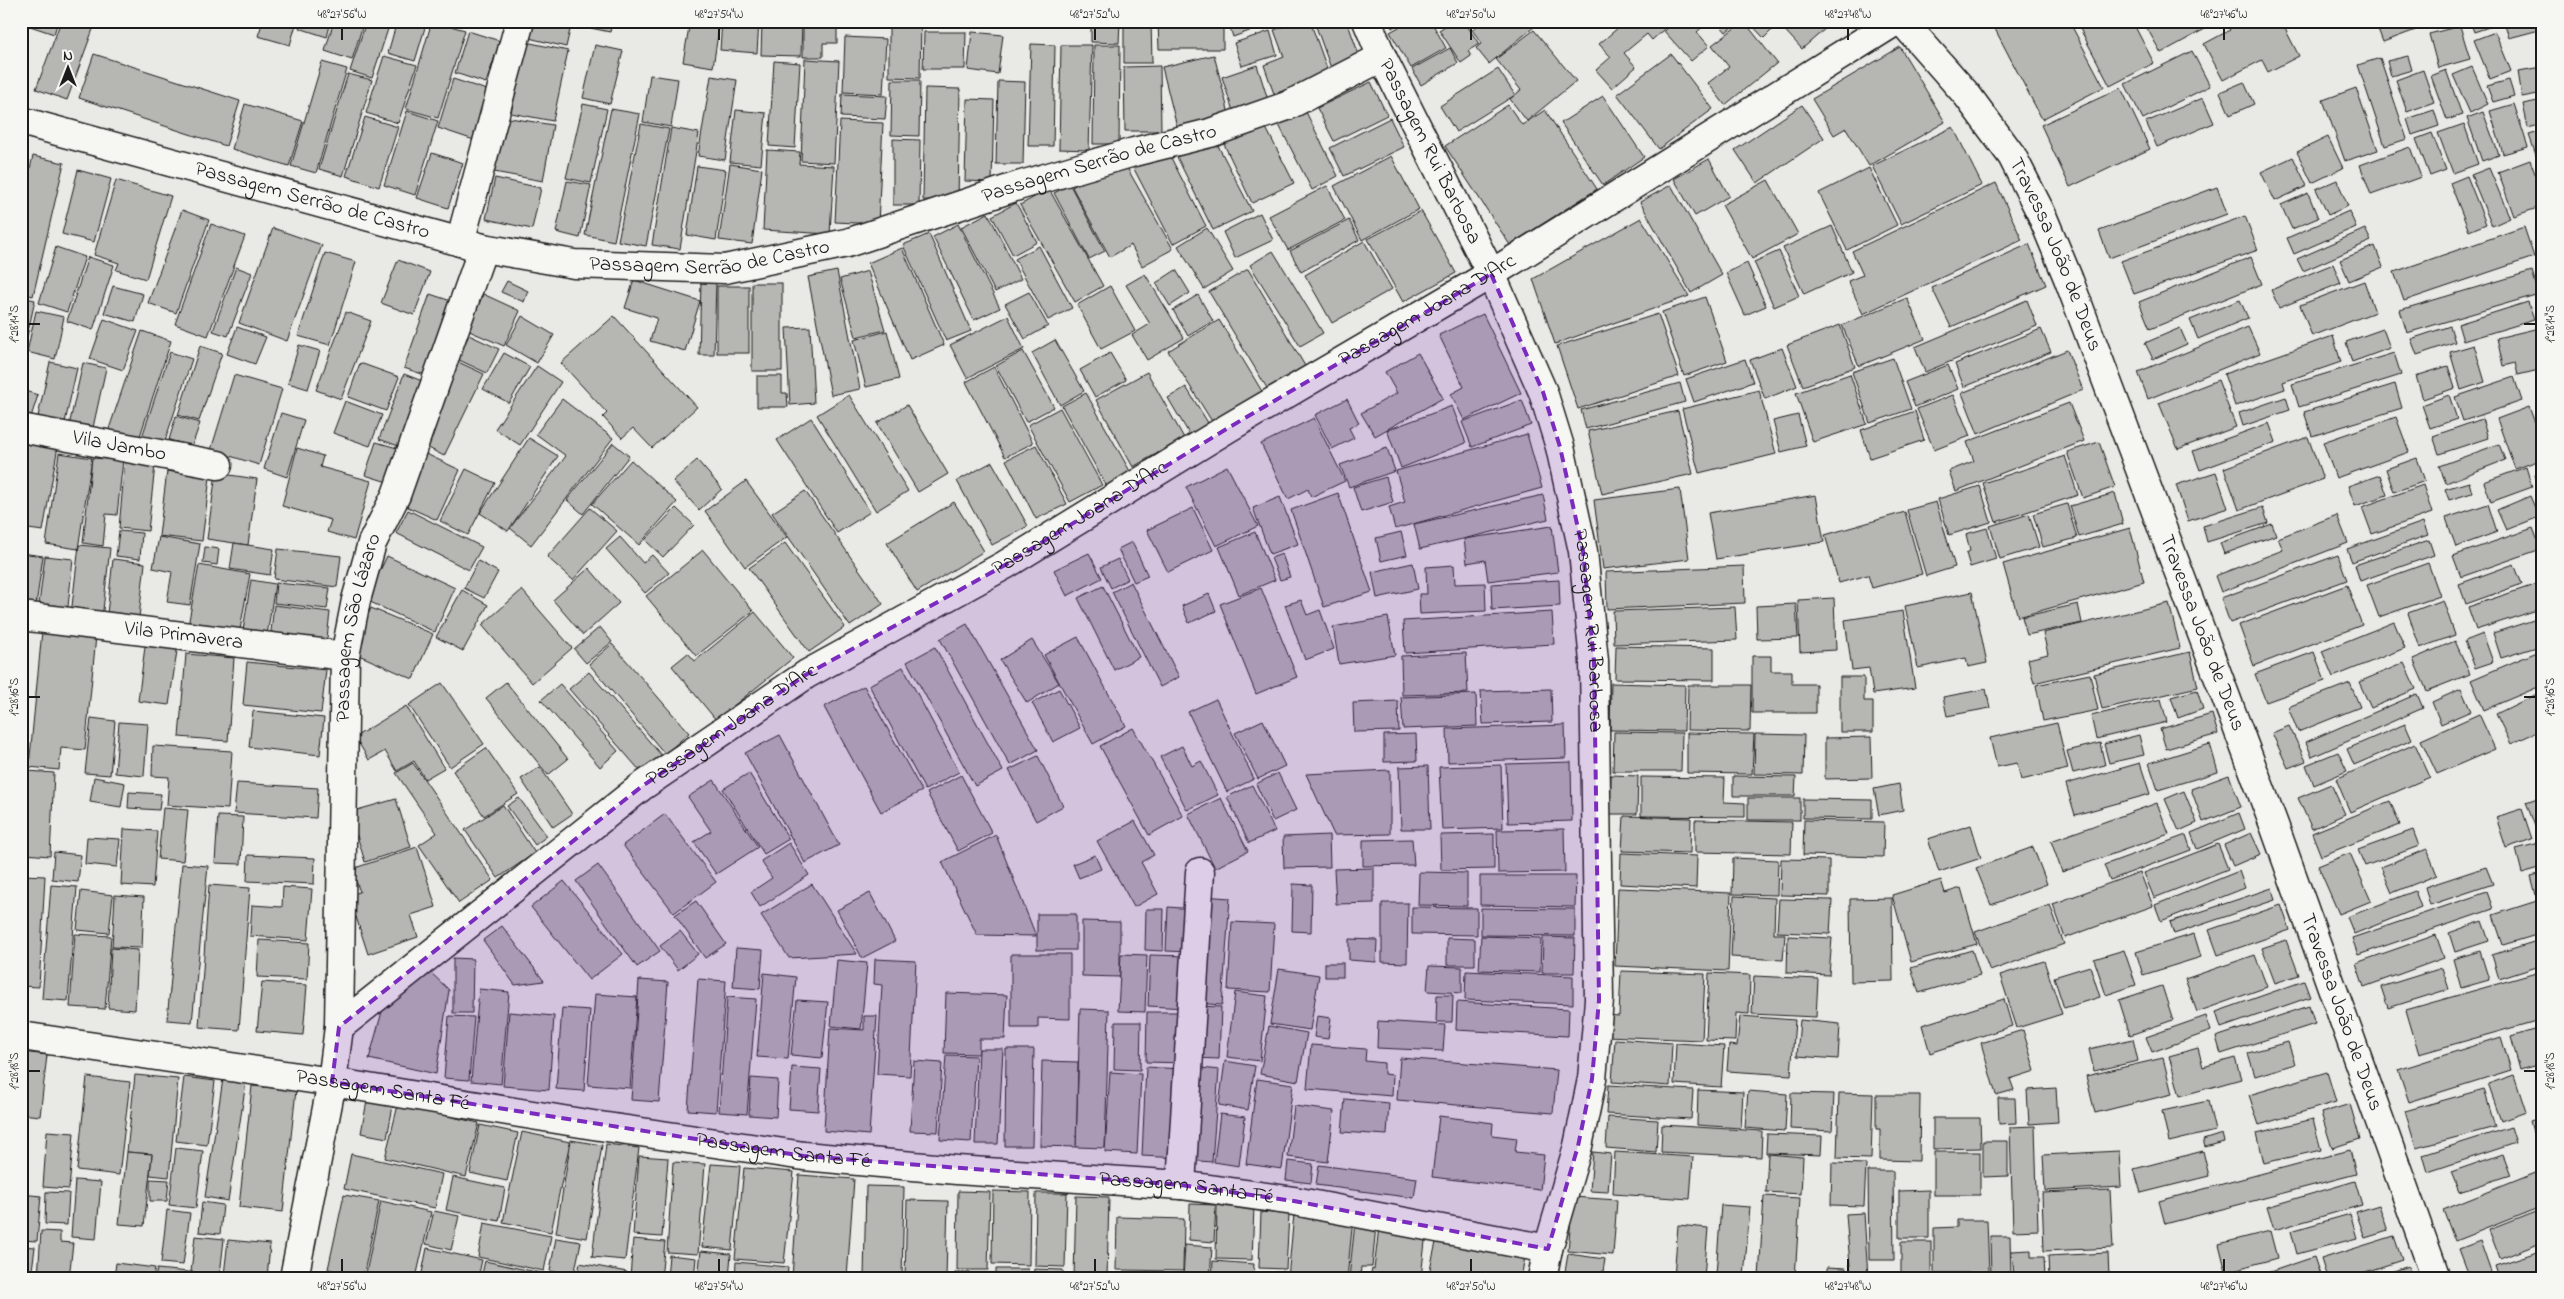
<svg xmlns="http://www.w3.org/2000/svg" width="2564" height="1299" viewBox="0 0 2564 1299" font-family="'Indie Flower',sans-serif">
<style>
.building{fill:#b6b6b3;stroke:#1c1c1c}
.lines{fill:none;stroke-linecap:round;stroke-linejoin:round}
.minor-casing{stroke:#1c1c1c;stroke-width:31}
.minor{stroke:#f6f6f2;stroke-width:28}
.marked{fill:#7b2cbf;fill-opacity:0.2;stroke:#7b2cbf;stroke-width:4;stroke-dasharray:10 6;stroke-linejoin:round}
.ticks{fill:none;stroke:#1c1c1c;stroke-width:2}
.labels{text-anchor:middle;dominant-baseline:central;stroke-width:4.5;stroke-linejoin:round;paint-order:stroke}
.street-label{font-size:21px;fill:#1c1c1c;stroke:#f6f6f2}
.neatline{fill:none;stroke:#1c1c1c;stroke-width:2}
.ticks-label{font-size:12px;text-anchor:middle;fill:#1c1c1c}
</style>
<rect width="100%" height="100%" fill="#e9e9e5"/>
<filter id="ink" filterUnits="userSpaceOnUse"><feTurbulence type="fractalNoise" baseFrequency=".02" numOctaves="2"/><feDisplacementMap in="SourceGraphic" scale="10" xChannelSelector="R" yChannelSelector="G"/><feConvolveMatrix kernelMatrix="1 2 1 2 8 2 1 2 1" color-interpolation-filters="sRGB"/></filter>
<g filter="url(#ink)">
<g class="building">
<path d="M28,21H58L54,34L27,25Z"/>
<path d="M61,21H96L67,100L36,89Z"/>
<path d="M263,21H297L290,45L258,36Z"/>
<path d="M302,21H331L327,37L299,28Z"/>
<path d="M334,21H364L352,60L325,51Z"/>
<path d="M397,21H427L415,61L388,53Z"/>
<path d="M432,21L465,30L438,118L406,109Z"/>
<path d="M533,21H572L566,47L529,38Z"/>
<path d="M577,21H612L610,32L576,25Z"/>
<path d="M690,21H720L713,67L683,62Z"/>
<path d="M722,21H759L757,53L720,50Z"/>
<path d="M762,21H802L801,56L761,55Z"/>
<path d="M803,21H837V43H823V57H803Z"/>
<path d="M889,21H921L920,78L889,77Z"/>
<path d="M1091,21H1120L1119,43L1091,42Z"/>
<path d="M1124,21H1151L1152,63H1124Z"/>
<path d="M1158,21H1223V49H1159Z"/>
<path d="M1228,21H1249L1252,30L1233,37Z"/>
<path d="M1298,21H1310L1329,74L1274,94L1264,65L1284,57L1274,30Z"/>
<path d="M1314,21H1347L1361,61L1332,71Z"/>
<path d="M1388,21H1404L1392,28Z"/>
<path d="M1410,21H1431L1446,48L1411,68L1390,32Z"/>
<path d="M1453,21H1464L1479,44L1468,51L1471,56L1461,63L1439,30Z"/>
<path d="M1483,21H1530L1535,26L1489,64L1476,48L1482,43L1472,30Z"/>
<path d="M1626,21H1673L1652,40L1647,34L1624,53L1636,67L1612,88L1596,70L1611,57L1599,44Z"/>
<path d="M1676,21H1709L1697,32L1709,46L1691,61L1664,31Z"/>
<path d="M1716,21H1739L1726,32Z"/>
<path d="M1744,21L1777,63L1725,105L1708,83L1729,67L1712,45Z"/>
<path d="M1748,21H1781L1764,38Z"/>
<path d="M1787,21H1834L1802,49L1781,26Z"/>
<path d="M2010,21H2069L2104,87L2042,119L1995,29Z"/>
<path d="M2076,21H2132L2154,63L2110,86Z"/>
<path d="M2143,21H2215L2216,23L2161,53Z"/>
<path d="M2225,21H2281L2299,56L2268,72L2262,60L2223,80L2204,44L2230,30Z"/>
<path d="M2375,21H2431L2432,24L2383,42Z"/>
<path d="M2470,21H2497L2498,24L2474,32Z"/>
<path d="M2504,21H2543V29L2509,38Z"/>
<path d="M366,22L388,29L372,78L350,71Z"/>
<path d="M2460,26L2470,59L2438,68L2429,34Z"/>
<path d="M1534,30L1576,81L1527,121L1510,99L1521,90L1496,59Z"/>
<path d="M468,31L500,41L486,83L455,73Z"/>
<path d="M1270,31L1277,55L1242,66L1234,43Z"/>
<path d="M924,32H966L965,69H923Z"/>
<path d="M972,32L1003,35L998,74L968,70Z"/>
<path d="M2495,32L2511,71L2490,79L2474,40Z"/>
<path d="M845,37L886,39L883,94L843,92Z"/>
<path d="M526,42L568,51L553,121L511,113Z"/>
<path d="M1031,44L1055,45L1053,146H1028Z"/>
<path d="M595,45L623,51L610,104L583,98Z"/>
<path d="M1061,45H1092L1089,150L1059,149Z"/>
<path d="M1094,45H1120L1119,144H1093Z"/>
<path d="M1900,47L1945,122L1869,166L1846,128L1834,135L1812,99Z"/>
<path d="M1450,48L1458,63L1421,85L1412,69Z"/>
<path d="M2192,51L2210,86L2143,119L2125,84Z"/>
<path d="M94,54L240,101L226,146L79,98Z"/>
<path d="M1671,54L1713,109L1659,149L1617,94Z"/>
<path d="M1214,55L1229,114L1177,127L1162,67Z"/>
<path d="M384,56L417,65L398,123L366,113Z"/>
<path d="M2408,56L2412,70L2391,76L2387,61Z"/>
<path d="M2380,58L2407,139L2385,146L2358,65Z"/>
<path d="M805,59L839,61L834,163L801,161Z"/>
<path d="M774,61L800,63L795,148L769,146Z"/>
<path d="M322,62L347,69L316,173L291,166Z"/>
<path d="M1257,65L1268,100L1233,111L1222,77Z"/>
<path d="M1160,66L1161,131H1125L1124,67Z"/>
<path d="M2472,67L2488,104L2470,113L2453,75Z"/>
<path d="M2543,67V93L2522,97L2518,71Z"/>
<path d="M1498,69L1515,95L1456,132L1440,106Z"/>
<path d="M2423,70L2434,102L2407,112L2396,80Z"/>
<path d="M2446,70L2462,115L2447,120L2431,76Z"/>
<path d="M348,74L372,80L343,176L319,169Z"/>
<path d="M650,75L678,79L671,127L643,122Z"/>
<path d="M711,76L737,80L725,160L698,156Z"/>
<path d="M453,79L490,91L474,140L438,128Z"/>
<path d="M892,80H920L919,136L891,135Z"/>
<path d="M2509,80L2514,96L2493,102L2487,86Z"/>
<path d="M998,81L1025,82L1023,164H996Z"/>
<path d="M1371,82L1387,115L1334,141L1317,108Z"/>
<path d="M2244,82L2254,104L2230,115L2220,92Z"/>
<path d="M925,88L960,89L958,201L923,200Z"/>
<path d="M2121,88L2150,149L2070,187L2041,125Z"/>
<path d="M2356,88L2378,150L2345,161L2323,100Z"/>
<path d="M842,94L887,96L885,119L841,117Z"/>
<path d="M1603,96L1644,157L1603,185L1561,123Z"/>
<path d="M2203,98L2214,123L2157,147L2146,122Z"/>
<path d="M967,99L994,100L992,182L965,181Z"/>
<path d="M2543,100V124L2528,128L2523,104Z"/>
<path d="M245,104L303,121L289,166L232,149Z"/>
<path d="M583,104L607,109L591,183L566,178Z"/>
<path d="M2514,104L2528,147L2503,154L2490,111Z"/>
<path d="M1508,105L1522,125L1545,110L1597,189L1510,245L1445,146Z"/>
<path d="M1802,105L1824,138L1757,183L1735,150Z"/>
<path d="M611,109L640,114L614,241L585,235Z"/>
<path d="M736,110L766,113L761,165L730,162Z"/>
<path d="M1305,110L1338,176L1312,190L1278,123Z"/>
<path d="M2434,110L2439,126L2412,135L2407,119Z"/>
<path d="M407,111L438,121L415,195L384,185Z"/>
<path d="M2483,112L2499,155L2482,161L2467,118Z"/>
<path d="M365,117L398,127L379,187L346,176Z"/>
<path d="M504,117L553,125L543,181L494,172Z"/>
<path d="M1390,118L1404,147L1344,176L1330,148Z"/>
<path d="M840,121L883,123L878,224L835,222Z"/>
<path d="M1263,122L1294,183L1252,203L1223,142Z"/>
<path d="M641,124L669,129L646,246L618,241Z"/>
<path d="M2464,124L2478,164L2453,173L2438,133Z"/>
<path d="M1953,127L1982,185L1901,224L1872,166Z"/>
<path d="M671,128L699,133L680,249L652,245Z"/>
<path d="M2543,131V156L2537,158L2529,135Z"/>
<path d="M2432,133L2446,170L2430,176L2416,139Z"/>
<path d="M2328,137L2343,168L2312,183L2297,152Z"/>
<path d="M1214,138L1252,211L1213,230L1177,157Z"/>
<path d="M893,139L920,140L919,205H893Z"/>
<path d="M2410,147L2421,177L2371,195L2360,165Z"/>
<path d="M767,150L800,152L799,164L834,166L830,234L763,230Z"/>
<path d="M1167,150L1206,226L1173,244L1133,167Z"/>
<path d="M432,153L463,163L448,208L417,198Z"/>
<path d="M33,156L64,163L33,296L21,293V206Z"/>
<path d="M1391,156L1419,209L1362,240L1334,186Z"/>
<path d="M2293,157L2307,186L2275,201L2261,172Z"/>
<path d="M1122,159L1173,249L1142,266L1131,245L1110,257L1072,187Z"/>
<path d="M1709,159L1729,196L1695,216L1674,179Z"/>
<path d="M21,160L28,162L21,188Z"/>
<path d="M2530,160L2543,195V206L2514,216L2498,172Z"/>
<path d="M730,164L762,169L752,244L719,240Z"/>
<path d="M697,166L726,170L716,240L687,235Z"/>
<path d="M1869,168L1897,225L1847,250L1819,193Z"/>
<path d="M2489,168L2510,218L2492,226L2471,175Z"/>
<path d="M78,170L111,179L94,242L62,234Z"/>
<path d="M2467,176L2486,224L2469,231L2450,183Z"/>
<path d="M495,178L541,188L532,229L486,219Z"/>
<path d="M116,180L171,196L146,279L116,270L119,263L94,255Z"/>
<path d="M1768,180L1798,234L1752,259L1722,205Z"/>
<path d="M2337,180L2348,206L2328,215L2316,189Z"/>
<path d="M567,181L591,185L580,238L556,232Z"/>
<path d="M1996,183L2022,240L1863,314L1848,281L1863,275L1852,251Z"/>
<path d="M1070,185L1105,251L1089,259L1054,193Z"/>
<path d="M1671,185L1722,275L1691,293L1640,202Z"/>
<path d="M1327,186L1345,220L1288,250L1269,216Z"/>
<path d="M2217,187L2227,214L2109,258L2099,231Z"/>
<path d="M1049,189L1103,286L1075,302L1020,205Z"/>
<path d="M2308,193L2318,218L2292,229L2281,205Z"/>
<path d="M1016,203L1037,242L1013,255L992,216Z"/>
<path d="M182,210L209,220L176,313L148,303Z"/>
<path d="M1421,211L1456,273L1403,302L1368,239Z"/>
<path d="M2349,211L2356,227L2294,254L2287,238Z"/>
<path d="M988,213L1021,279L995,292L961,227Z"/>
<path d="M1260,213L1273,240L1235,258L1223,232Z"/>
<path d="M2245,216L2258,250L2134,294L2121,261Z"/>
<path d="M1641,218L1689,296L1555,344L1533,279Z"/>
<path d="M1349,220L1359,240L1301,272L1290,251Z"/>
<path d="M211,224L245,236L208,336L175,324Z"/>
<path d="M958,224L1000,308L974,320L933,237Z"/>
<path d="M1832,226L1852,272L1804,294L1783,248Z"/>
<path d="M2524,227L2534,257L2404,301L2394,272Z"/>
<path d="M273,228L322,245L287,341L239,323Z"/>
<path d="M1207,228L1233,271L1204,289L1178,246Z"/>
<path d="M2365,229L2371,241L2303,271L2297,259Z"/>
<path d="M929,234L971,331L946,341L903,245Z"/>
<path d="M1364,241L1392,289L1332,323L1305,275Z"/>
<path d="M2029,244L2046,285L1951,327L1932,288Z"/>
<path d="M1039,246L1072,308L1048,320L1015,259Z"/>
<path d="M2375,246L2383,267L2349,281L2340,260Z"/>
<path d="M56,247L85,257L67,312L39,303Z"/>
<path d="M902,248L944,345L910,360L868,263Z"/>
<path d="M1273,251L1323,333L1300,346L1250,265Z"/>
<path d="M1779,251L1799,296L1774,307L1754,262Z"/>
<path d="M325,253L356,262L330,345L298,336Z"/>
<path d="M88,257L114,265L93,330L67,321Z"/>
<path d="M2251,257L2262,284L2150,329L2139,302Z"/>
<path d="M398,260L430,272L414,315L381,303Z"/>
<path d="M1747,263L1766,306L1745,315L1726,273Z"/>
<path d="M2333,264L2341,283L2279,308L2271,290Z"/>
<path d="M236,267L252,273L228,336L213,331Z"/>
<path d="M1248,269L1305,366L1267,388L1209,292Z"/>
<path d="M1176,270L1190,293L1170,306L1156,283Z"/>
<path d="M837,271L860,389L831,395L808,277Z"/>
<path d="M868,271L885,330L856,337L840,279Z"/>
<path d="M2532,271L2539,294L2407,333L2400,310Z"/>
<path d="M1145,274L1184,338L1147,360L1132,335L1150,324L1126,285Z"/>
<path d="M634,280L700,301L685,351L650,341L657,318L625,308Z"/>
<path d="M507,281L528,291L524,302L501,292Z"/>
<path d="M701,281H716L714,355H699Z"/>
<path d="M2364,281L2375,312L2312,336L2300,305Z"/>
<rect x="752" y="283" width="30" height="88"/>
<path d="M113,286L143,294L135,322L104,313Z"/>
<rect x="717" y="286" width="32" height="67"/>
<path d="M1110,286L1135,331L1101,349L1077,305Z"/>
<path d="M1029,292L1048,326L1025,339L1005,304Z"/>
<path d="M430,294L454,302L428,376L404,368Z"/>
<path d="M483,294L520,311L504,346L467,330Z"/>
<path d="M1198,295L1213,321L1188,336L1173,310Z"/>
<path d="M21,297L35,300L27,337L21,336Z"/>
<path d="M1705,297L1727,361L1684,376L1662,312Z"/>
<path d="M1907,298L1925,339L1859,366L1842,325Z"/>
<path d="M2027,300L2037,326L1925,372L1915,347Z"/>
<path d="M2240,300L2248,318L2198,339L2190,320Z"/>
<path d="M2528,302L2534,320L2463,341L2458,324Z"/>
<path d="M36,311L64,317L55,359L27,352Z"/>
<path d="M346,312L371,321L341,399L316,390Z"/>
<path d="M1483,314L1521,393L1464,420L1451,394L1464,387L1439,335Z"/>
<path d="M1658,314L1679,376L1578,409L1557,346Z"/>
<path d="M522,316L554,335L537,363L506,345Z"/>
<path d="M614,316L697,407L652,448L633,428L622,438L603,417L607,413L561,363Z"/>
<path d="M1008,316L1024,349L967,378L950,345Z"/>
<path d="M104,319L138,331L123,370L90,359Z"/>
<path d="M1219,320L1263,393L1213,423L1168,351Z"/>
<path d="M1840,325L1855,367L1803,386L1787,345Z"/>
<path d="M2450,326L2455,342L2417,355L2411,339Z"/>
<path d="M237,327L266,337L255,364L227,354Z"/>
<path d="M810,327L814,403L790,405L786,328Z"/>
<path d="M2248,327L2260,353L2148,399L2138,372Z"/>
<path d="M2543,327V355H2541L2543,369L2518,375L2515,363L2503,366L2497,338Z"/>
<path d="M2180,328L2187,344L2153,359L2145,343Z"/>
<path d="M2041,329L2051,352L1964,387L1955,364Z"/>
<path d="M2383,329L2390,348L2352,362L2346,342Z"/>
<path d="M142,331L171,341L138,442L108,432Z"/>
<path d="M887,331L899,379L866,387L854,340Z"/>
<path d="M469,335L499,349L487,373L457,359Z"/>
<path d="M2333,336L2341,362L2283,382L2285,389L2235,406L2224,374Z"/>
<path d="M1055,340L1084,391L1060,405L1032,353Z"/>
<path d="M21,344L26,345L21,363Z"/>
<path d="M299,345L320,351L308,389L288,383Z"/>
<path d="M2474,345L2485,382L2461,390L2450,352Z"/>
<path d="M200,346L222,353L199,421L178,415Z"/>
<path d="M1782,348L1797,386L1765,399L1750,360Z"/>
<path d="M2067,350L2083,390L1978,434L1962,393Z"/>
<path d="M1023,351L1054,407L1026,422L996,366Z"/>
<path d="M170,352L192,359L162,450L140,443Z"/>
<path d="M504,353L530,367L509,403L483,389Z"/>
<path d="M1110,353L1126,380L1095,397L1080,370Z"/>
<path d="M1418,353L1443,398L1375,436L1361,413L1397,393L1385,372Z"/>
<path d="M2394,353L2401,375L2299,407L2292,384Z"/>
<path d="M1893,358L1911,409L1870,423L1852,372Z"/>
<path d="M1745,359L1753,382L1694,402L1686,379Z"/>
<path d="M456,361L484,374L444,456L417,442Z"/>
<path d="M50,362L77,368L64,427L37,421Z"/>
<path d="M83,363L106,368L92,432L69,426Z"/>
<path d="M360,363L399,377L386,411L348,397Z"/>
<path d="M1948,365L1958,389L1915,407L1905,382Z"/>
<path d="M537,366L561,382L520,445L495,429Z"/>
<path d="M2448,366L2455,388L2423,399L2416,376Z"/>
<path d="M994,367L1033,443L1005,457L966,382Z"/>
<path d="M1147,372L1184,438L1133,467L1096,400Z"/>
<path d="M404,374L430,384L404,448L379,439Z"/>
<path d="M1850,374L1867,424L1813,442L1796,393Z"/>
<path d="M234,375L282,389L259,465L211,450Z"/>
<path d="M757,376H782V393H787L788,407H757Z"/>
<path d="M2514,377L2522,401L2463,421L2455,397Z"/>
<path d="M2218,380L2236,427L2178,449L2159,403Z"/>
<path d="M1680,383L1685,402L1586,429L1581,410Z"/>
<path d="M2395,384L2402,408L2312,436L2304,412Z"/>
<path d="M1186,387L1210,426L1191,437L1168,398Z"/>
<path d="M22,390L38,395L30,420L21,417Z"/>
<path d="M1759,390L1776,454L1699,473L1682,409Z"/>
<path d="M1086,393L1131,473L1107,487L1062,406Z"/>
<path d="M849,395L908,491L876,511L817,415Z"/>
<path d="M1953,395L1970,436L1934,450L1917,409Z"/>
<path d="M2449,395L2457,419L2430,428L2422,405Z"/>
<path d="M2286,397L2290,410L2243,426L2239,413Z"/>
<path d="M562,399L613,438L531,545L510,528L566,456L536,434Z"/>
<path d="M1347,399L1359,423L1349,428L1354,438L1332,449L1315,415Z"/>
<path d="M1522,400L1531,425L1472,447L1462,422Z"/>
<path d="M345,401L382,415L370,446L333,433Z"/>
<path d="M2069,403L2084,441L1956,491L1949,471L1974,461L1967,442Z"/>
<path d="M907,405L948,474L918,492L877,423Z"/>
<path d="M1452,406L1466,443L1401,468L1387,430Z"/>
<path d="M2529,407L2543,444V459L2515,469L2497,419Z"/>
<path d="M1060,408L1102,485L1070,502L1028,425Z"/>
<path d="M1678,411L1693,474L1602,494L1588,431Z"/>
<path d="M1915,411L1924,440L1870,458L1861,430Z"/>
<path d="M281,413L304,420L287,477L264,469Z"/>
<path d="M1798,415L1806,446L1781,452L1773,421Z"/>
<path d="M176,416L200,423L192,446L169,440Z"/>
<path d="M2396,417L2409,452L2336,478L2323,442Z"/>
<path d="M811,418L870,512L837,533L777,440Z"/>
<path d="M1314,418L1345,481L1311,497L1308,489L1288,499L1261,444Z"/>
<path d="M2482,419L2488,438L2439,454L2433,436Z"/>
<path d="M2269,423L2276,442L2200,470L2193,451Z"/>
<path d="M1527,434L1542,488L1395,529L1389,507L1405,502L1396,471Z"/>
<path d="M2308,437L2323,479L2239,510L2224,468Z"/>
<path d="M529,438L558,456L508,531L480,513Z"/>
<path d="M21,440L58,446L43,531L21,528Z"/>
<path d="M376,442L404,450L394,484L365,475Z"/>
<path d="M2099,442L2115,487L2083,498L2067,452Z"/>
<path d="M613,443L629,456L583,514L567,500Z"/>
<path d="M2499,444L2505,460L2446,483L2439,466Z"/>
<path d="M1036,445L1067,504L1036,519L1006,460Z"/>
<path d="M297,448L323,456L320,467L371,481L354,540L327,532L331,520L282,506Z"/>
<path d="M1387,448L1395,471L1349,487L1340,465Z"/>
<path d="M422,452L460,470L437,520L399,503Z"/>
<path d="M59,453L92,458L78,549L46,544Z"/>
<path d="M2065,456L2078,495L1996,522L1983,483Z"/>
<path d="M92,458L123,460L117,515L106,514L103,546L83,543Z"/>
<path d="M2417,458L2425,481L2394,492L2386,469Z"/>
<path d="M631,460L677,502L639,545L592,504Z"/>
<path d="M697,460L722,489L699,510L673,481Z"/>
<path d="M125,461L155,465L148,531L119,528Z"/>
<path d="M992,462L1028,526L992,545L957,481Z"/>
<path d="M1227,466L1258,526L1216,546L1186,487Z"/>
<path d="M2526,467L2532,487L2491,502L2484,482Z"/>
<path d="M466,469L495,483L468,535L440,521Z"/>
<path d="M167,471L210,477L202,541L159,536Z"/>
<path d="M2216,472L2228,508L2188,521L2176,485Z"/>
<path d="M2543,472V500L2535,475Z"/>
<path d="M216,473L257,479L248,545L207,539Z"/>
<path d="M2380,475L2387,495L2355,506L2348,486Z"/>
<path d="M1386,477L1393,502L1361,512L1353,487Z"/>
<path d="M746,481L787,537L745,567L705,511Z"/>
<path d="M2469,482L2472,493L2449,500L2445,489Z"/>
<path d="M2423,485L2432,513L2372,534L2362,507Z"/>
<path d="M1980,486L1991,522L1949,535L1938,499Z"/>
<path d="M1680,489L1689,559L1603,569L1594,500Z"/>
<path d="M805,491L883,604L850,626L772,513Z"/>
<path d="M1338,493L1372,592L1324,607L1291,510Z"/>
<path d="M2115,493L2123,524L2079,537L2070,506Z"/>
<path d="M1543,495L1548,519L1420,549L1414,524Z"/>
<path d="M1816,495L1824,542L1716,559L1708,513Z"/>
<path d="M2530,496L2539,517L2506,530L2497,510Z"/>
<path d="M1280,497L1298,544L1270,554L1253,508Z"/>
<path d="M954,502L984,551L917,592L887,543Z"/>
<path d="M1936,502L1955,567L1926,576L1907,510Z"/>
<path d="M2067,504L2077,538L2043,547L2033,514Z"/>
<path d="M2488,504L2497,532L2456,547L2446,518Z"/>
<path d="M2263,507L2268,523L2207,542L2203,526Z"/>
<path d="M590,508L617,531L573,580L547,557Z"/>
<path d="M676,508L694,525L663,557L645,540Z"/>
<path d="M1193,508L1213,550L1168,572L1147,530Z"/>
<path d="M408,510L482,547L469,570L396,533Z"/>
<path d="M1905,512L1922,574L1872,588L1868,575L1839,583L1825,535Z"/>
<path d="M2029,514L2039,547L2000,559L1990,526Z"/>
<path d="M2337,515L2348,543L2221,592L2215,576L2283,550L2278,538Z"/>
<path d="M2423,522L2428,535L2352,562L2347,549Z"/>
<path d="M2272,524L2276,535L2224,554L2220,543Z"/>
<path d="M1552,526L1558,572L1488,581L1485,560L1467,563L1464,539Z"/>
<path d="M1987,528L1996,559L1970,567L1966,553L1970,551L1966,534Z"/>
<path d="M2130,528L2144,582L2018,617L2003,564Z"/>
<path d="M2533,528L2541,549L2461,577L2453,556Z"/>
<path d="M119,531L142,533L140,559L116,556Z"/>
<path d="M1255,532L1275,580L1239,595L1219,547Z"/>
<path d="M1401,532L1407,555L1381,561L1376,538Z"/>
<path d="M159,537L200,544L190,605L167,602L172,572L153,568Z"/>
<path d="M620,537L643,563L652,555L669,573L645,593L606,549Z"/>
<path d="M2429,540L2434,555L2360,581L2355,565Z"/>
<path d="M1132,542L1148,576L1134,582L1118,549Z"/>
<path d="M234,543L274,549L270,575L230,569Z"/>
<path d="M785,543L845,627L809,652L749,568Z"/>
<path d="M79,545L110,548L102,619L71,615Z"/>
<path d="M205,547L219,549L217,565L203,563Z"/>
<path d="M278,549L341,556L337,587L274,579Z"/>
<path d="M703,550L753,611L696,656L646,596Z"/>
<path d="M21,553L43,556L35,612L21,610Z"/>
<path d="M1089,553L1102,578L1067,596L1054,570Z"/>
<path d="M1282,554L1290,577L1280,580L1271,558Z"/>
<path d="M2338,555L2347,580L2230,623L2221,598Z"/>
<path d="M45,556L73,559L67,616L38,612Z"/>
<path d="M387,556L455,588L435,632L366,600Z"/>
<path d="M113,559L145,563L138,626L106,623Z"/>
<path d="M1118,559L1128,579L1111,588L1101,567Z"/>
<path d="M478,561L498,572L484,598L464,588Z"/>
<path d="M1413,563L1418,589L1377,598L1372,572Z"/>
<path d="M2428,563L2440,596L2379,617L2367,585Z"/>
<path d="M2514,564L2522,584L2466,604L2459,584Z"/>
<path d="M199,565L250,574L239,635L188,626Z"/>
<path d="M1454,565L1455,584L1485,583L1486,611L1420,614L1419,594H1427L1426,567Z"/>
<path d="M1744,566L1745,603L1607,609L1606,572Z"/>
<path d="M589,568L619,603L583,635L553,600Z"/>
<path d="M251,580L275,584L266,642L242,637Z"/>
<path d="M1559,580L1560,606L1492,610L1491,584Z"/>
<path d="M1131,582L1179,677L1160,687L1112,592Z"/>
<path d="M2543,582V608L2476,630L2468,607Z"/>
<path d="M276,583L330,588L327,609L274,603Z"/>
<path d="M2347,585L2362,625L2254,666L2239,625Z"/>
<path d="M1103,586L1139,657L1114,670L1078,598Z"/>
<path d="M1261,588L1297,677L1256,694L1220,604Z"/>
<path d="M462,590L488,605L463,651L436,637Z"/>
<path d="M522,590L572,648L532,683L482,625Z"/>
<path d="M1972,592L1987,663L1968,667L1966,658L1918,668L1905,606Z"/>
<path d="M1209,594L1216,611L1189,623L1182,606Z"/>
<path d="M1834,598L1836,650L1800,652L1798,600Z"/>
<path d="M1301,600L1307,615L1320,610L1334,649L1305,660L1285,605Z"/>
<path d="M2443,600L2455,635L2420,648L2408,613Z"/>
<path d="M2169,603L2180,648L2034,683L2028,659L2048,654L2043,633Z"/>
<path d="M1796,604L1798,638L1757,639L1756,606Z"/>
<path d="M2078,604L2082,623L2027,635L2022,617Z"/>
<path d="M274,605L330,612L326,647L270,640Z"/>
<path d="M1735,607L1737,640L1614,644L1613,611Z"/>
<path d="M371,608L433,634L413,679L352,652Z"/>
<path d="M1903,611L1915,688L1873,694L1869,668L1852,670L1845,620Z"/>
<path d="M755,612L793,658L716,720L672,666L688,653L695,661Z"/>
<path d="M1552,612L1554,644L1405,653L1403,621Z"/>
<path d="M1388,617L1395,655L1339,664L1333,627Z"/>
<path d="M2543,617V645L2501,658L2493,633Z"/>
<path d="M2394,622L2405,648L2333,677L2322,651Z"/>
<path d="M967,624L1038,750L1010,765L940,639Z"/>
<path d="M600,627L612,642L586,663L574,649Z"/>
<path d="M42,631L96,636L85,750L61,748L59,770L29,767Z"/>
<path d="M2483,634L2493,662L2475,668L2465,641Z"/>
<path d="M1078,637L1126,726L1093,744L1044,655Z"/>
<path d="M146,639L178,644L169,705L138,701Z"/>
<path d="M1032,640L1059,683L1027,703L1000,660Z"/>
<path d="M2455,641L2470,674L2427,691L2413,659Z"/>
<path d="M612,644L689,733L665,754L589,664Z"/>
<path d="M1616,646L1714,648V680L1615,679Z"/>
<path d="M935,647L1003,771L975,786L907,662Z"/>
<path d="M2190,652L2198,687L2102,709L2094,674Z"/>
<path d="M2314,652L2325,681L2266,702L2255,674Z"/>
<path d="M2537,652L2543,667V685L2484,710L2471,680Z"/>
<path d="M1466,653L1468,693L1402,695L1401,656Z"/>
<path d="M186,654L234,658L228,741L179,737Z"/>
<path d="M1752,656H1771V671H1792V684H1816V713H1752Z"/>
<path d="M247,662L326,670L321,713L243,705Z"/>
<path d="M2404,663L2416,689L2371,708L2359,682Z"/>
<path d="M903,667L959,772L925,790L869,685Z"/>
<path d="M589,672L662,756L642,773L569,689Z"/>
<path d="M2090,674L2098,710L2043,721L2036,685Z"/>
<path d="M1840,677H1864V701H1873V732H1840Z"/>
<path d="M506,682L568,759L548,775L486,698Z"/>
<path d="M442,683L484,744L450,767L409,705Z"/>
<path d="M1611,683L1685,685L1684,731L1610,730Z"/>
<path d="M2350,683L2360,707L2298,732L2288,707Z"/>
<path d="M560,684L618,751L600,767L541,700Z"/>
<path d="M1688,685H1751L1750,731L1687,730Z"/>
<path d="M864,686L922,791L881,812L824,707Z"/>
<path d="M1059,689L1080,728L1053,742L1032,703Z"/>
<path d="M1551,689L1552,722L1483,724L1481,691Z"/>
<path d="M1986,689L1990,708L1947,716L1943,697Z"/>
<path d="M2461,689L2471,711L2441,724L2432,702Z"/>
<path d="M2197,690L2203,709L2178,718L2171,697Z"/>
<path d="M2543,691V729L2511,744L2496,714Z"/>
<path d="M1476,694L1477,726L1403,729L1401,697Z"/>
<path d="M2417,694L2423,708L2312,757L2306,742Z"/>
<path d="M1216,699L1254,779L1227,792L1188,712Z"/>
<path d="M2161,699L2167,722L2096,739L2091,716Z"/>
<path d="M1398,701L1399,731L1354,732L1353,703Z"/>
<path d="M406,706L444,768L425,779L414,761L397,771L385,751L369,760L355,737Z"/>
<path d="M253,711L324,718L320,755L249,747Z"/>
<path d="M2212,714L2218,734L2166,749L2160,729Z"/>
<path d="M2479,714L2495,749L2437,774L2421,740Z"/>
<path d="M91,718L115,721L110,775L85,773Z"/>
<path d="M1263,720L1285,766L1258,779L1235,733Z"/>
<path d="M119,722L148,724L144,776L115,773Z"/>
<path d="M2057,723L2068,769L2021,780L2017,763L1997,767L1990,738Z"/>
<path d="M2405,724L2412,740L2354,765L2347,749Z"/>
<path d="M1565,725L1566,758L1448,762L1447,729Z"/>
<path d="M2289,726L2306,761L2288,768L2272,733Z"/>
<path d="M1133,728L1183,816L1149,835L1100,746Z"/>
<path d="M1614,732L1682,733L1681,771H1613Z"/>
<path d="M1687,733L1754,734L1752,774L1687,773Z"/>
<path d="M1416,734L1417,761L1384,762V735Z"/>
<path d="M1755,734L1804,735L1803,775L1754,774Z"/>
<path d="M780,735L839,845L805,863L745,753Z"/>
<path d="M2139,735L2144,755L2109,763L2104,744Z"/>
<path d="M1871,737L1872,778L1825,779V738Z"/>
<path d="M2100,743L2105,765L2073,773L2067,751Z"/>
<path d="M2210,744L2218,772L2158,790L2149,763Z"/>
<path d="M2415,744L2430,777L2350,812L2336,779Z"/>
<path d="M21,746H25L21,817Z"/>
<path d="M153,746L232,751L228,809L167,805L169,777L152,776Z"/>
<path d="M1182,746L1192,766L1201,761L1218,795L1187,810L1160,757Z"/>
<path d="M486,748L518,794L484,816L453,771Z"/>
<path d="M2338,752L2347,771L2314,785L2306,765Z"/>
<path d="M1038,756L1063,806L1036,821L1009,770Z"/>
<path d="M1571,762L1572,821L1508,823L1506,764Z"/>
<path d="M413,763L493,880L459,903L419,845L437,833L396,773Z"/>
<path d="M2140,763L2150,794L2075,815L2066,784Z"/>
<path d="M1501,765L1503,828L1442,830L1439,767Z"/>
<path d="M1428,766L1430,829H1401L1399,767Z"/>
<path d="M540,767L572,814L553,827L521,779Z"/>
<path d="M1390,770V834L1334,835L1306,774Z"/>
<path d="M28,771L54,773L50,856L24,854Z"/>
<path d="M749,773L789,839L764,854L723,789Z"/>
<path d="M1278,773L1296,810L1273,821L1256,784Z"/>
<path d="M961,775L992,833L958,851L927,793Z"/>
<path d="M1611,775L1638,776L1637,814H1610Z"/>
<path d="M2229,775L2241,807L2203,822L2191,789Z"/>
<path d="M1733,776L1796,777L1795,796H1733Z"/>
<path d="M94,777L125,783L121,807L90,802Z"/>
<path d="M1641,777L1725,778L1724,802L1745,803V817L1641,816Z"/>
<path d="M714,780L758,847L716,874L694,842L711,831L688,797Z"/>
<path d="M237,783L318,788L316,818L234,813Z"/>
<path d="M1899,784L1903,810L1879,815L1874,789Z"/>
<path d="M2331,784L2345,814L2312,829L2298,798Z"/>
<path d="M1252,785L1275,831L1249,843L1227,797Z"/>
<path d="M2184,791L2197,823L2179,831L2165,799Z"/>
<path d="M129,792L161,794L159,810L128,808Z"/>
<path d="M2543,796V836L2539,837L2526,802Z"/>
<path d="M519,798L547,836L535,845L507,806Z"/>
<path d="M1221,798L1248,851L1215,868L1188,814Z"/>
<rect x="1748" y="798" width="52" height="22"/>
<path d="M396,799L411,847L365,862L350,812Z"/>
<path d="M1803,799L1872,800V819L1803,818Z"/>
<path d="M2390,801L2400,825L2321,856L2312,833Z"/>
<path d="M2157,803L2169,834L2062,872L2051,841Z"/>
<path d="M503,805L535,853L498,878L465,830Z"/>
<path d="M163,808L188,810L183,861L158,859Z"/>
<path d="M2522,809L2532,839L2506,848L2496,817Z"/>
<path d="M2239,813L2245,829L2197,849L2191,833Z"/>
<path d="M665,814L716,882L674,913L623,845Z"/>
<path d="M218,816L243,817L241,864L215,863Z"/>
<path d="M1624,816L1691,818L1690,853L1622,851Z"/>
<path d="M1695,820L1792,822L1791,854L1695,852Z"/>
<path d="M1804,820L1884,822L1883,857L1803,855Z"/>
<path d="M1135,821L1154,855L1141,862L1158,894L1134,907L1097,841Z"/>
<path d="M1971,825L1981,858L1939,872L1928,839Z"/>
<path d="M124,829L157,831L153,887L121,885Z"/>
<path d="M1564,829L1565,872L1498,873L1497,830Z"/>
<path d="M2413,830L2419,846L2365,866L2358,850Z"/>
<path d="M2251,833L2261,854L2233,866L2224,845Z"/>
<path d="M1494,834V869L1441,870L1440,835Z"/>
<path d="M996,835L1036,936L977,935L942,862Z"/>
<path d="M1329,835L1330,867L1284,868L1283,837Z"/>
<path d="M2186,835L2191,850L2110,880L2104,865Z"/>
<path d="M87,837L120,839L117,867L85,864Z"/>
<path d="M1412,839L1414,865L1363,866V840Z"/>
<path d="M2543,842V867L2522,873L2516,849Z"/>
<path d="M789,843L809,875L760,907L751,892L772,878L761,861Z"/>
<path d="M2218,844L2228,869L2154,898L2144,873Z"/>
<path d="M417,847L436,907L411,915L418,937L368,954L349,895L360,892L352,869Z"/>
<path d="M2033,847L2047,884L1991,905L1976,868Z"/>
<path d="M2427,849L2437,875L2392,893L2381,867Z"/>
<path d="M54,852L81,855L78,882L52,879Z"/>
<path d="M1621,853L1697,856L1696,888L1620,884Z"/>
<path d="M2350,853L2371,901L2339,914L2318,866Z"/>
<path d="M248,855L315,858L314,884L247,881Z"/>
<path d="M1095,855L1101,869L1079,878L1073,864Z"/>
<path d="M1733,858L1778,860L1777,895L1732,894Z"/>
<path d="M1781,859L1829,860V896L1780,895Z"/>
<path d="M182,864L208,866L192,1022L167,1020Z"/>
<path d="M598,865L660,951L637,967L576,881Z"/>
<path d="M2486,867L2493,884L2430,905L2425,887Z"/>
<path d="M1374,868V903L1336,904L1334,869Z"/>
<path d="M2239,871L2245,888L2161,921L2155,905Z"/>
<path d="M1419,872L1467,873V906L1418,905Z"/>
<path d="M2140,872L2153,906L2065,938L2053,904Z"/>
<path d="M2543,873V893L2536,895L2531,876Z"/>
<path d="M22,875L45,876L39,987L21,986Z"/>
<path d="M1480,876H1576L1575,907L1480,905Z"/>
<path d="M1941,880L1945,893L1961,888L1977,944L1911,962L1892,895Z"/>
<path d="M564,881L623,954L589,980L531,907Z"/>
<path d="M812,884L857,954L789,958L761,915Z"/>
<path d="M1293,884L1312,885L1311,932L1292,931Z"/>
<path d="M51,885L77,887L68,1001L42,999Z"/>
<path d="M209,885L250,888L239,1030L199,1027Z"/>
<path d="M283,887L312,889L308,940L250,936L252,905L282,907Z"/>
<path d="M1618,888L1731,893L1728,971L1615,966Z"/>
<path d="M2272,888L2275,900L2174,934L2170,922Z"/>
<path d="M81,891L113,895L109,933L77,930Z"/>
<path d="M2415,891L2421,907L2354,934L2347,917Z"/>
<path d="M2487,892L2493,909L2358,955L2352,938Z"/>
<path d="M870,893L895,941L862,958L837,910Z"/>
<path d="M115,895L144,897L142,948L112,947Z"/>
<path d="M1203,896L1230,898L1222,1005L1195,1003Z"/>
<path d="M1734,896L1775,898L1774,934H1785L1783,960L1731,957Z"/>
<path d="M1892,898L1893,981L1851,982L1850,899Z"/>
<path d="M1779,899L1832,900L1830,934L1777,932Z"/>
<path d="M2543,899V933L2503,945L2493,915Z"/>
<path d="M696,901L726,944L705,958L675,915Z"/>
<path d="M1382,903H1408L1407,963L1382,962Z"/>
<path d="M2050,905L2064,944L1990,971L1975,932Z"/>
<path d="M2281,905L2290,930L2218,955L2209,930Z"/>
<path d="M1168,907L1194,909L1191,952L1166,951Z"/>
<path d="M1412,907L1477,908V935L1412,934Z"/>
<path d="M1481,908L1575,909V936L1481,935Z"/>
<path d="M1146,909H1164L1163,951L1145,950Z"/>
<rect x="1037" y="914" width="39" height="36"/>
<path d="M1082,921L1120,922V977L1082,976Z"/>
<path d="M2482,921L2489,941L2455,952L2449,933Z"/>
<path d="M1232,922L1274,924L1270,992L1228,990Z"/>
<path d="M502,926L544,981L515,985L483,940Z"/>
<path d="M680,931L698,954L678,970L660,946Z"/>
<path d="M75,934L111,936L105,1009L70,1007Z"/>
<path d="M2194,934L2201,957L2143,975L2136,952Z"/>
<path d="M2436,935L2444,958L2364,987L2356,963Z"/>
<path d="M1481,936L1541,938L1540,972L1479,970Z"/>
<path d="M1788,936L1832,938L1829,975L1787,973Z"/>
<path d="M1543,937L1575,938L1574,973H1542Z"/>
<path d="M1447,938L1475,939V965H1447Z"/>
<path d="M1349,939L1377,940L1376,962L1349,960Z"/>
<path d="M2543,939V965L2499,979L2492,955Z"/>
<path d="M259,940L309,943L307,979L257,977Z"/>
<path d="M2286,940L2299,975L2275,983L2262,948Z"/>
<path d="M111,948L138,950L135,1010L108,1008Z"/>
<path d="M736,948L763,950L760,989L733,987Z"/>
<path d="M1972,950L1980,975L1919,993L1911,968Z"/>
<path d="M2124,950L2136,985L2106,995L2094,959Z"/>
<path d="M2480,951L2489,980L2461,988L2453,959Z"/>
<path d="M1011,954H1070V1019L1038,1018V1028H1011Z"/>
<path d="M1121,954L1147,955L1145,1012L1118,1011Z"/>
<path d="M1150,955L1188,956L1186,1008L1148,1006Z"/>
<path d="M2255,955L2267,987L2197,1012L2185,979Z"/>
<path d="M453,958L473,959L472,1013H453Z"/>
<path d="M875,959L916,961L910,1076L877,1074L882,985L874,984Z"/>
<path d="M837,960L867,963L861,1029L831,1026Z"/>
<path d="M2044,961L2062,1014L2017,1028L2000,975Z"/>
<rect x="1325" y="963" width="18" height="14"/>
<path d="M1429,966L1462,967V993L1427,991Z"/>
<path d="M2090,966L2100,997L2064,1008L2054,977Z"/>
<path d="M426,968L449,990L436,1074L369,1059L383,1008Z"/>
<path d="M2442,968L2449,989L2388,1008L2381,987Z"/>
<path d="M1279,969L1319,975L1310,1030L1270,1024Z"/>
<path d="M1466,971L1573,976V1004L1465,1000Z"/>
<path d="M1621,971L1705,974L1702,1040L1606,1036L1607,1015L1619,1016Z"/>
<path d="M2543,971V1019L2419,1054L2406,1010Z"/>
<path d="M764,973L796,977L788,1059L757,1057Z"/>
<path d="M1709,973L1750,975L1749,1014L1736,1013L1735,1041L1706,1040Z"/>
<path d="M1754,976L1818,979L1816,1017L1752,1014Z"/>
<path d="M698,979L726,981L716,1112L688,1110Z"/>
<path d="M639,980L668,982L659,1102L631,1100Z"/>
<path d="M2304,981L2310,997L2221,1028L2216,1012Z"/>
<path d="M262,982L307,985L303,1035L257,1031Z"/>
<path d="M2162,986L2173,1020L2130,1035L2119,1000Z"/>
<path d="M479,989L509,992L501,1084L471,1081Z"/>
<path d="M1235,992L1267,996L1260,1061L1227,1057Z"/>
<path d="M946,993L1007,995L1005,1039H979V1054L944,1053Z"/>
<path d="M595,994L637,997L630,1088L588,1085Z"/>
<path d="M1437,995H1453L1452,1022H1436Z"/>
<path d="M727,997L756,999L747,1114L719,1112Z"/>
<path d="M2004,999L2012,1026L1930,1053L1922,1025Z"/>
<path d="M797,1000L828,1002L822,1058L791,1055Z"/>
<path d="M1457,1002L1569,1009L1568,1036L1456,1030Z"/>
<path d="M1195,1006L1221,1007L1219,1059L1193,1058Z"/>
<path d="M2309,1006L2315,1024L2221,1054L2216,1037Z"/>
<path d="M562,1008L590,1010L584,1091L556,1089Z"/>
<path d="M1080,1009L1109,1010L1105,1148L1076,1147Z"/>
<path d="M509,1012L554,1016L549,1090L503,1086Z"/>
<path d="M1147,1012H1187L1186,1063L1146,1062Z"/>
<path d="M449,1016L474,1017L469,1080L444,1078Z"/>
<path d="M864,1016H877L869,1135L824,1131L830,1028L864,1030Z"/>
<path d="M1317,1016L1331,1018L1328,1039L1314,1037Z"/>
<path d="M1740,1016L1795,1020L1791,1075L1727,1071L1729,1045L1737,1046Z"/>
<path d="M2206,1016L2211,1031L2152,1052L2146,1037Z"/>
<path d="M1800,1020L1840,1024L1838,1059L1797,1056Z"/>
<path d="M1378,1021L1445,1025L1443,1051L1377,1048Z"/>
<path d="M1115,1022H1141L1140,1070L1114,1069Z"/>
<path d="M1269,1026L1307,1033L1298,1081L1260,1074Z"/>
<path d="M2543,1027V1063L2520,1070L2511,1037Z"/>
<path d="M2023,1030L2035,1071L2010,1079L2014,1090L1996,1095L1981,1043Z"/>
<path d="M2501,1037L2511,1070L2409,1102L2398,1070Z"/>
<path d="M1615,1039L1672,1043L1670,1086L1612,1082Z"/>
<path d="M2133,1039L2138,1061L2094,1071L2089,1049Z"/>
<path d="M2288,1042L2295,1064L2255,1076L2248,1053Z"/>
<path d="M1676,1043L1724,1046L1721,1087L1674,1084Z"/>
<path d="M1311,1045L1366,1049L1365,1061L1384,1063V1074L1393,1075L1392,1096L1307,1089Z"/>
<path d="M2198,1048L2203,1067L2235,1058L2241,1079L2180,1096L2169,1056Z"/>
<path d="M979,1049H1003L998,1144H975Z"/>
<path d="M1006,1049H1034L1032,1146H1005Z"/>
<path d="M23,1052L47,1055L40,1116L21,1114Z"/>
<path d="M946,1055L976,1056L971,1142L940,1140Z"/>
<path d="M1400,1058L1557,1070L1553,1113L1397,1100Z"/>
<path d="M2163,1058L2172,1094L2095,1113L2086,1076Z"/>
<path d="M914,1061L942,1063L938,1132L910,1131Z"/>
<path d="M1042,1061L1078,1062L1076,1147L1040,1146Z"/>
<path d="M1225,1061L1255,1066L1248,1110L1219,1105Z"/>
<path d="M792,1067L821,1069L818,1111L789,1109Z"/>
<path d="M1146,1067L1182,1069L1179,1158L1142,1156Z"/>
<path d="M1193,1067L1219,1070L1212,1162L1186,1160Z"/>
<path d="M1110,1072L1141,1074L1137,1154L1105,1152Z"/>
<path d="M2327,1072L2336,1102L2259,1125L2249,1095Z"/>
<path d="M135,1075L178,1079L169,1177L150,1175L152,1154L127,1152Z"/>
<path d="M2514,1075L2526,1112L2501,1121L2488,1084Z"/>
<path d="M87,1077L130,1082L119,1175L77,1170Z"/>
<path d="M184,1077L215,1081L207,1145L176,1141Z"/>
<path d="M751,1078L778,1080L776,1117L749,1115Z"/>
<path d="M223,1079L246,1082L228,1201L205,1197Z"/>
<path d="M1257,1079L1293,1084L1282,1169L1246,1164Z"/>
<path d="M1608,1085L1693,1090L1691,1119L1606,1114Z"/>
<path d="M252,1086L296,1090L283,1212L239,1207Z"/>
<path d="M2056,1088L2058,1122L2029,1124L2027,1090Z"/>
<path d="M2484,1089L2495,1127L2416,1148L2405,1111Z"/>
<path d="M1698,1090L1743,1092L1741,1128L1697,1125Z"/>
<path d="M1748,1091L1787,1094L1785,1131L1745,1128Z"/>
<path d="M1791,1093L1834,1094L1832,1131L1790,1129Z"/>
<path d="M1839,1093L1873,1094L1871,1159L1837,1158Z"/>
<path d="M1876,1095H1920L1919,1161L1880,1160V1129H1876Z"/>
<path d="M1998,1098H2015L2016,1123L1999,1124Z"/>
<path d="M1345,1099L1389,1103L1387,1135L1342,1132Z"/>
<path d="M367,1101L393,1106L387,1138L361,1133Z"/>
<path d="M2208,1101L2215,1131L2169,1142L2162,1111Z"/>
<path d="M2350,1104L2360,1139L2332,1148L2321,1113Z"/>
<path d="M398,1105L479,1123L466,1177L385,1158Z"/>
<path d="M1294,1106L1334,1111L1328,1162L1288,1157Z"/>
<path d="M1220,1114L1245,1117L1239,1166L1214,1162Z"/>
<path d="M1439,1116L1493,1123L1492,1135L1517,1138L1515,1152L1544,1155L1540,1190L1432,1177Z"/>
<path d="M1608,1117L1658,1120L1656,1152L1606,1148Z"/>
<path d="M2543,1117V1138L2535,1140L2530,1121Z"/>
<path d="M1933,1118H1980L1981,1148L1933,1149Z"/>
<path d="M2313,1119L2321,1150L2264,1163L2257,1133Z"/>
<path d="M480,1125L518,1133L507,1181L470,1173Z"/>
<path d="M1662,1125L1762,1131L1761,1157L1661,1152Z"/>
<path d="M2035,1126L2038,1230L2013,1231L2010,1127Z"/>
<path d="M2511,1127L2516,1143L2428,1172L2423,1155Z"/>
<path d="M47,1131L74,1133L69,1189L43,1187Z"/>
<path d="M522,1132L570,1142L551,1232L503,1222Z"/>
<path d="M1767,1134L1822,1136L1821,1155L1766,1153Z"/>
<path d="M2222,1134L2224,1142L2205,1147L2203,1140Z"/>
<path d="M571,1140L602,1145L587,1238L556,1233Z"/>
<path d="M1983,1141H2008V1176L1983,1177Z"/>
<path d="M606,1144L639,1148L625,1260L592,1257Z"/>
<path d="M176,1148L203,1151L196,1208L169,1205Z"/>
<path d="M2350,1150L2356,1174L2165,1224L2159,1201Z"/>
<path d="M2119,1151L2121,1187L2045,1191L2043,1155Z"/>
<path d="M2203,1151L2209,1176L2141,1193L2134,1169Z"/>
<path d="M127,1152L152,1154L144,1226L119,1224Z"/>
<path d="M1593,1152L1611,1154L1608,1192L1590,1191Z"/>
<path d="M1615,1152L1693,1157L1690,1199L1613,1194Z"/>
<rect x="1934" y="1152" width="46" height="43"/>
<path d="M351,1154L442,1174L435,1208L344,1189Z"/>
<path d="M1768,1154L1803,1157L1801,1194L1766,1192Z"/>
<path d="M2503,1154L2511,1175L2459,1192L2451,1172Z"/>
<path d="M639,1156L668,1158L662,1237L633,1235Z"/>
<path d="M1288,1161L1313,1164L1311,1183L1286,1180Z"/>
<path d="M673,1162L705,1164L698,1254L667,1252Z"/>
<path d="M1832,1163L1866,1164L1864,1206L1831,1205Z"/>
<path d="M711,1164L740,1166L732,1250L702,1247Z"/>
<path d="M1319,1165L1417,1178L1414,1198L1316,1185Z"/>
<path d="M744,1168L794,1172L784,1263L735,1259Z"/>
<path d="M2543,1170V1206L2455,1241L2443,1210Z"/>
<path d="M1868,1171H1893L1894,1260H1869Z"/>
<path d="M799,1175L854,1179L847,1278H792Z"/>
<path d="M453,1177L505,1188L499,1221L446,1210Z"/>
<path d="M150,1179L169,1180L167,1201H150Z"/>
<path d="M75,1180L101,1182L96,1239L71,1237Z"/>
<path d="M2355,1181L2362,1205L2274,1230L2267,1207Z"/>
<path d="M866,1186L904,1187L902,1278H864Z"/>
<path d="M1929,1190V1238H1899V1191Z"/>
<path d="M2110,1190L2113,1248L2044,1251L2042,1193Z"/>
<path d="M958,1191L990,1192L988,1270H957Z"/>
<path d="M993,1191L1030,1192L1029,1265L992,1264Z"/>
<path d="M46,1192L69,1193L67,1225L45,1224Z"/>
<path d="M1036,1193H1067L1065,1267L1035,1266Z"/>
<path d="M21,1194L41,1196L37,1241L21,1240Z"/>
<path d="M344,1195L379,1201L363,1277L328,1269Z"/>
<path d="M1076,1196L1109,1197L1107,1278H1074Z"/>
<path d="M1764,1196L1800,1198L1795,1278H1759Z"/>
<path d="M1573,1197L1617,1200L1613,1255L1568,1251Z"/>
<path d="M907,1200L948,1201L946,1278H905Z"/>
<path d="M381,1201L431,1212L416,1278H365Z"/>
<path d="M202,1202L223,1205L220,1234L199,1232Z"/>
<path d="M1190,1204L1216,1205L1214,1242L1189,1240Z"/>
<path d="M1217,1205L1254,1206L1252,1260L1216,1259Z"/>
<path d="M1721,1205L1750,1207L1744,1277L1716,1275Z"/>
<path d="M2379,1205L2388,1231L2365,1238L2356,1212Z"/>
<path d="M2543,1209V1242L2500,1259L2489,1230Z"/>
<path d="M167,1210L190,1213L183,1265L161,1263Z"/>
<path d="M434,1211L459,1216L451,1250L426,1244Z"/>
<path d="M1261,1212L1289,1214L1286,1269L1259,1268Z"/>
<path d="M1864,1213L1868,1278H1851L1846,1214Z"/>
<path d="M1294,1214L1353,1219L1347,1278H1288Z"/>
<path d="M2350,1214L2357,1238L2297,1254L2291,1231Z"/>
<path d="M1117,1217L1184,1219L1183,1271L1116,1270Z"/>
<path d="M1957,1220H1987L1989,1273H1934V1228L1957,1227Z"/>
<path d="M484,1223L551,1236L544,1271L478,1257Z"/>
<path d="M1355,1223L1376,1226L1372,1267H1361L1360,1278H1349Z"/>
<path d="M1678,1225L1708,1228L1704,1278H1674Z"/>
<path d="M1379,1227L1426,1232L1421,1278H1370L1372,1269L1374,1270Z"/>
<path d="M41,1231L60,1232V1242L73,1243L69,1278H38Z"/>
<path d="M2270,1231L2277,1258L2226,1272L2219,1244Z"/>
<path d="M195,1236L224,1239L220,1275L191,1272Z"/>
<path d="M1990,1236H2010L2011,1278H1991Z"/>
<path d="M2394,1236L2402,1260L2347,1278H2327L2321,1259Z"/>
<path d="M556,1238L581,1242L574,1275L550,1271Z"/>
<path d="M1437,1238L1525,1257L1521,1278H1428Z"/>
<path d="M633,1239L665,1242L661,1278H630Z"/>
<path d="M228,1240L270,1244L267,1278L224,1275Z"/>
<path d="M2480,1241L2493,1278H2470L2459,1249Z"/>
<rect x="1901" y="1242" width="30" height="36"/>
<path d="M1185,1245L1212,1247L1210,1278H1183Z"/>
<path d="M21,1246L35,1247L31,1278H21Z"/>
<path d="M427,1248L482,1260L478,1278H421Z"/>
<path d="M2031,1250V1257H2044L2045,1278H2014L2012,1251Z"/>
<path d="M2543,1250V1273L2529,1278H2499L2495,1266Z"/>
<path d="M701,1251L731,1254L729,1278H698Z"/>
<path d="M2108,1253L2109,1278H2049L2048,1256Z"/>
<path d="M1568,1254L1605,1259L1602,1278H1564Z"/>
<path d="M669,1255L696,1258L694,1278H667Z"/>
<path d="M2314,1257L2321,1278H2262L2261,1275Z"/>
<path d="M485,1261L550,1275V1278H481Z"/>
<path d="M1213,1261L1254,1264L1253,1278H1212Z"/>
<path d="M736,1262L788,1267L787,1278H735Z"/>
<path d="M116,1263L155,1268L153,1278H114Z"/>
<path d="M580,1263L627,1272L626,1278H577Z"/>
<path d="M2408,1266L2412,1278H2371Z"/>
<path d="M1827,1267L1846,1268L1845,1278H1827Z"/>
<path d="M157,1269L199,1273V1278H155Z"/>
<path d="M996,1269H1028L1027,1278H996Z"/>
<path d="M1034,1269L1063,1270V1278H1033Z"/>
<rect x="955" y="1273" width="39" height="5"/>
<path d="M1258,1273L1285,1275V1278H1257Z"/>
<rect x="1964" y="1275" width="23" height="3"/>
</g>
<g class="lines">
<g class="minor-casing">
<g id="minor">
<path id="s1" d="M1367,21L1382,57L1491,274L1543,392L1560,447L1583,551L1594,661L1599,1000L1592,1079L1578,1146L1548,1249L1542,1278"/>
<path id="s2" d="M1902,21L1967,95L2012,156L2041,213L2068,278L2274,825L2436,1278"/>
<path id="s3" d="M21,121L483,248L574,264L725,269L847,243L1018,186L1134,152L1210,133L1287,106L1382,57"/>
<path d="M460,242L520,21"/>
<path id="s4" d="M21,428L218,465"/>
<path id="s5" d="M21,616L345,656"/>
<path id="s6" d="M339,1027L345,656L356,600L372,543L396,495L483,248"/>
<path id="s7" d="M21,1036L332,1082L593,1125L804,1156L957,1170L1181,1185L1294,1201L1548,1249"/>
<path d="M1181,1185L1200,872"/>
<path id="s8" d="M294,1278L332,1082L339,1027L641,787L807,674L1005,565L1228,428L1491,274L1896,21"/>
</g>
</g>
<use href="#minor" class="minor"/>
</g>
</g>
<path class="marked" d="M1491,274L1543,392L1560,447L1583,551L1594,661L1599,1000L1592,1079L1578,1146L1548,1249L1294,1201L1181,1185L804,1156L332,1082L339,1027L641,787L807,674L1005,565L1228,428Z"/>
<path class="ticks" d="M342,28V40M719,28V40M1095,28V40M1471,28V40M1848,28V40M2224,28V40M28,324H40M2524,324H2536M28,697H40M2524,697H2536M28,1071H40M2524,1071H2536M342,1259V1272M719,1259V1272M1095,1259V1272M1471,1259V1272M1848,1259V1272M2224,1259V1272"/>
<g class="labels">
<g class="street-label">
<text stroke="none"><textPath href="#s1" startOffset="145">Passagem Rui Barbosa</textPath></text>
<text stroke="none"><textPath href="#s3" startOffset="1112">Passagem Serrão de Castro</textPath></text>
<text stroke="none"><textPath href="#s3" startOffset="302">Passagem Serrão de Castro</textPath></text>
<text stroke="none"><textPath href="#s3" startOffset="708">Passagem Serrão de Castro</textPath></text>
<text stroke="none"><textPath href="#s2" startOffset="282">Travessa João de Deus</textPath></text>
<text stroke="none"><textPath href="#s8" startOffset="1561">Passagem Joana D’Arc</textPath></text>
<text stroke="none"><textPath href="#s4" startOffset="100">Vila Jambo</textPath></text>
<text stroke="none"><textPath href="#s8" startOffset="1156">Passagem Joana D’Arc</textPath></text>
<text stroke="none"><textPath href="#s6" startOffset="401">Passagem São Lázaro</textPath></text>
<text stroke="none"><textPath href="#s1" startOffset="655">Passagem Rui Barbosa</textPath></text>
<text stroke="none"><textPath href="#s2" startOffset="688">Travessa João de Deus</textPath></text>
<text stroke="none"><textPath href="#s5" startOffset="164">Vila Primavera</textPath></text>
<text stroke="none"><textPath href="#s8" startOffset="751">Passagem Joana D’Arc</textPath></text>
<text stroke="none"><textPath href="#s2" startOffset="1092">Travessa João de Deus</textPath></text>
<text stroke="none"><textPath href="#s7" startOffset="366">Passagem Santa Fé</textPath></text>
<text stroke="none"><textPath href="#s7" startOffset="771">Passagem Santa Fé</textPath></text>
<text stroke="none"><textPath href="#s7" startOffset="1176">Passagem Santa Fé</textPath></text>
</g>
</g>
<rect width="2564" height="1299" fill="none" stroke="#f6f6f2" stroke-width="55"/>
<g transform="translate(68 68)" stroke="#f6f6f2" stroke-width="4" paint-order="stroke">
<path d="M0-4L9 19L0 12L-9 19Z" fill="#1c1c1c"/>
<text y="-8" font-size="14" font-weight="bold" text-anchor="middle" fill="#1c1c1c">N</text>
</g>
<rect x="28" y="28" width="2508" height="1244" class="neatline"/>
<g class="ticks-label">
<text x="342" y="18">48°27'56"W</text>
<text x="719" y="18">48°27'54"W</text>
<text x="1095" y="18">48°27'52"W</text>
<text x="1471" y="18">48°27'50"W</text>
<text x="1848" y="18">48°27'48"W</text>
<text x="2224" y="18">48°27'46"W</text>
<text transform="translate(14 324) rotate(-90)" y="4">1°28'14"S</text>
<text transform="translate(2550 324) rotate(-90)" y="4">1°28'14"S</text>
<text transform="translate(14 697) rotate(-90)" y="4">1°28'16"S</text>
<text transform="translate(2550 697) rotate(-90)" y="4">1°28'16"S</text>
<text transform="translate(14 1071) rotate(-90)" y="4">1°28'18"S</text>
<text transform="translate(2550 1071) rotate(-90)" y="4">1°28'18"S</text>
<text x="342" y="1290">48°27'56"W</text>
<text x="719" y="1290">48°27'54"W</text>
<text x="1095" y="1290">48°27'52"W</text>
<text x="1471" y="1290">48°27'50"W</text>
<text x="1848" y="1290">48°27'48"W</text>
<text x="2224" y="1290">48°27'46"W</text>
</g>
</svg>
